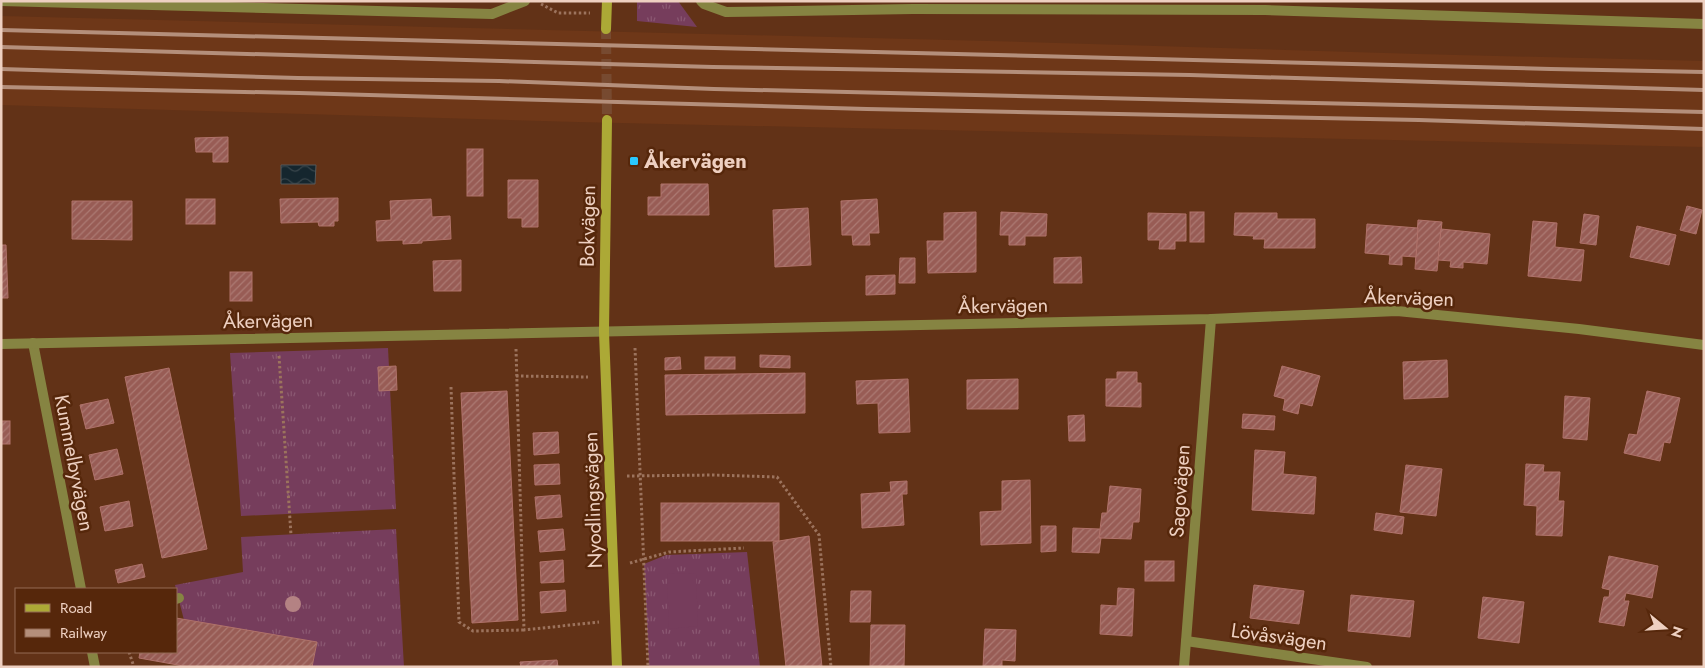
<svg xmlns="http://www.w3.org/2000/svg" width="1705" height="668" viewBox="0 0 1705 668" font-family="Jost,sans-serif">
<style>
.built{fill:#6e3718}
.grass{fill:url(#grass-tufts)}
.park{fill:#763d5c}
.water{fill:url(#water-waves);stroke:#56595a}
.building{fill:url(#building-hatch);stroke:#b0726a}
.lines{fill:none;stroke-linecap:round;stroke-linejoin:round}
.secondary-tunnel{stroke:#774a30;stroke-width:10;stroke-dasharray:10 5;stroke-linecap:butt}
.path{stroke:#9c735d;stroke-width:3;stroke-dasharray:2.5 2.5;stroke-linecap:butt}
.lane{stroke:#868442;stroke-width:10}
.street{stroke:#868442;stroke-width:10}
.secondary{stroke:#aca936;stroke-width:10}
.rail{stroke:#b48f7b;stroke-width:4}
.tree{fill:#b48283}
.poi-dot{fill:#29c8ff;stroke:#56270b;stroke-width:2}
.labels{text-anchor:middle;dominant-baseline:central;stroke-width:5;stroke-linejoin:round;paint-order:stroke}
.poi-label{font-size:20px;font-weight:bold;fill:#eed0c1;stroke:#56270b;text-anchor:start}
.street-label{font-size:20px;fill:#eed0c1;stroke:#56270b}
</style>
<defs>
<pattern id="grass-tufts" width="24" height="20" patternUnits="userSpaceOnUse" patternTransform="scale(1.25)"><rect width="24" height="20" fill="#763d5c"/><path d="M3 7l-1-3M5 7V3M7 7l1-3M15 17l-1-3M17 17v-4M19 17l1-3" fill="none" stroke="#8a5872"/></pattern>
<pattern id="water-waves" width="16" height="10" patternUnits="userSpaceOnUse" patternTransform="scale(1.25)"><rect width="16" height="10" fill="#15262e"/><path d="M0 5q4-4 8 0t8 0" fill="none" stroke="#37444a"/></pattern>
<pattern id="building-hatch" width="6" height="6" patternUnits="userSpaceOnUse" patternTransform="scale(1.25)"><rect width="6" height="6" fill="#985c55"/><path d="M-1 1l2-2M0 6l6-6M5 7l2-2" fill="none" stroke="#ac7a73"/></pattern>
</defs>
<rect width="100%" height="100%" fill="#623217"/>
<path class="built" d="M1,16L1024,42L1418,54L1704,61V147L577,122L1,105Z"/>
<g class="grass">
<path d="M637,1H678L697,27L637,21Z"/>
<path d="M388,348L396,509L241,516L230,353Z"/>
<path d="M396,529L404,667H312L317,643L184,620L175,585L243,572L241,537Z"/>
<path d="M747,552L760,667H649L644,564L666,555Z"/>
</g>
<path class="park" d="M696,573L698,626L669,629L667,574Z"/>
<path class="water" d="M281,165H316L315,184H281Z"/>
<g class="building">
<path d="M228,137V162H213V152H196L195,138Z"/>
<rect x="467" y="149" width="16" height="47"/>
<path d="M508,180H538V227H522V218H508Z"/>
<path d="M661,184H708L709,215H648V197H661Z"/>
<path d="M338,198V221H334V226H319L318,222L281,223L280,199Z"/>
<rect x="186" y="199" width="29" height="25"/>
<path d="M431,199L432,217L450,216L451,239L422,241V243L403,244V240L377,241L376,221L391,220L390,201Z"/>
<path d="M877,199L879,233H869L870,245H853L852,235H842L841,201Z"/>
<path d="M72,201H132V240L72,239Z"/>
<path d="M1687,206L1702,210L1696,234L1680,230Z"/>
<path d="M808,208L811,265L775,267L773,210Z"/>
<path d="M976,212V272L928,273L927,241H944V213Z"/>
<path d="M1001,212L1047,214L1046,236H1025V245H1009V235H1000Z"/>
<rect x="1190" y="212" width="14" height="30"/>
<path d="M1148,213L1186,214V241H1175V249H1159L1160,240H1148Z"/>
<path d="M1235,213H1277V219H1315V248H1264L1265,239H1253L1254,236L1234,235Z"/>
<path d="M1584,214L1599,216L1596,245L1580,243Z"/>
<path d="M1418,220L1442,222L1437,271L1415,269Z"/>
<path d="M1533,221L1557,223L1555,247L1584,250L1581,281L1528,276Z"/>
<path d="M1367,224L1418,228L1416,257L1402,256V265L1389,264L1390,255L1365,253Z"/>
<path d="M1637,226L1676,235L1669,265L1630,257Z"/>
<path d="M1441,229L1490,234L1487,264L1463,262V268L1450,267L1451,261L1438,260Z"/>
<path d="M1,245H6L8,298H1Z"/>
<path d="M1081,257L1082,283H1054V258Z"/>
<path d="M900,258H915V283H899Z"/>
<path d="M461,260V291H434L433,261Z"/>
<rect x="230" y="272" width="22" height="29"/>
<path d="M895,275V294L866,295V276Z"/>
<path d="M760,355L790,356V368L760,367Z"/>
<path d="M680,357L681,369L665,370V358Z"/>
<rect x="705" y="357" width="30" height="12"/>
<path d="M1447,360L1448,397L1404,399L1403,362Z"/>
<path d="M396,366L397,390L379,391L378,367Z"/>
<path d="M1282,366L1320,376L1312,406L1300,403L1298,414L1283,410L1285,399L1274,396Z"/>
<path d="M169,368L207,549L162,558L125,377Z"/>
<path d="M1117,372H1137V383H1141V407L1106,406V379H1117Z"/>
<path d="M805,373V413L666,415L665,375Z"/>
<path d="M908,379L910,432L879,433L878,403L857,404L856,381Z"/>
<path d="M1018,379V409H967V380Z"/>
<path d="M507,391L518,620L472,623L461,393Z"/>
<path d="M1647,391L1680,398L1670,443L1664,442L1660,461L1624,453L1629,434L1637,435Z"/>
<path d="M1565,396L1590,398L1587,440L1563,438Z"/>
<path d="M108,399L114,423L86,429L80,405Z"/>
<path d="M1243,414L1275,416L1274,430L1242,428Z"/>
<path d="M1084,415L1085,441H1069L1068,416Z"/>
<rect x="1" y="421" width="9" height="23"/>
<path d="M558,432L559,453L534,455L533,433Z"/>
<path d="M117,449L123,474L95,480L89,455Z"/>
<path d="M1255,450L1285,452L1283,474L1316,477L1314,514L1252,510Z"/>
<path d="M559,464L560,484L535,485L534,465Z"/>
<path d="M1526,464L1544,465L1543,472H1560L1558,501H1564L1562,536L1536,535L1537,506L1524,505Z"/>
<path d="M1406,465L1442,469L1436,516L1400,512Z"/>
<path d="M1030,480L1031,543L981,545L980,512L1002,511V481Z"/>
<path d="M907,481V494H902L904,525L862,528L861,494L891,492L890,482Z"/>
<path d="M1110,486L1141,489L1139,522H1133L1131,539L1099,538L1102,513H1107Z"/>
<path d="M560,495L562,517L537,519L535,497Z"/>
<path d="M129,501L133,526L105,531L100,507Z"/>
<rect x="661" y="503" width="118" height="38"/>
<path d="M1376,513L1404,517L1402,534L1374,530Z"/>
<path d="M1041,526H1056V551L1041,552Z"/>
<path d="M1073,528L1100,529L1099,538H1101L1099,553L1072,552Z"/>
<path d="M563,529L565,550L540,552L538,531Z"/>
<path d="M809,536L822,667H786L773,542Z"/>
<path d="M1609,556L1658,566L1652,598L1626,593L1624,601H1629L1624,626L1599,622L1604,597H1609L1610,590L1602,588Z"/>
<path d="M563,560L564,582L541,583L540,562Z"/>
<rect x="1145" y="561" width="29" height="20"/>
<path d="M142,564L145,577L118,583L115,570Z"/>
<path d="M1254,585L1304,591L1299,624L1250,618Z"/>
<path d="M1118,588L1134,589L1132,636L1100,634L1101,605L1117,606Z"/>
<path d="M565,590L566,611L541,613L540,592Z"/>
<path d="M851,591H871L870,622H850Z"/>
<path d="M1351,595L1414,601L1410,637L1348,631Z"/>
<path d="M1483,597L1524,602L1519,643L1478,638Z"/>
<path d="M176,618L317,642L312,667H189L139,658L140,652H176Z"/>
<path d="M871,625H905L904,667H870Z"/>
<path d="M985,629L1016,630L1015,661L1002,660V667H983Z"/>
<path d="M557,660L558,667H521L520,662Z"/>
</g>
<g class="lines">
<path class="secondary-tunnel" d="M606,29L607,120"/>
<g class="path">
<path d="M541,4L558,13H590"/>
<path d="M635,348L648,667"/>
<path d="M516,349L524,630L599,622"/>
<path d="M279,356L291,535"/>
<path d="M516,376L588,377"/>
<path d="M451,387L459,622L473,631L524,630"/>
<path d="M627,476L713,475L777,477L819,535L831,667"/>
<path d="M630,563L669,552L744,548"/>
<path d="M129,652L134,667"/>
</g>
<path class="lane" d="M176,599L179,598"/>
<g class="street">
<path d="M1,1L492,14L525,1"/>
<path d="M701,1L704,4L726,12L913,9L1265,10L1704,24"/>
<path d="M33,343L81,589"/>
<path d="M1,344L1211,319L1397,311L1579,329L1704,345"/>
<path d="M1186,641L1367,667"/>
<path d="M92,652L95,667"/>
<path d="M1184,667L1211,319"/>
</g>
<g class="secondary">
<path d="M606,29L607,1"/>
<path d="M607,120L604,332L617,667"/>
</g>
<g class="rail">
<path d="M1,30L1551,69L1704,72"/>
<path d="M1,47L713,67L1190,75L1704,90"/>
<path d="M1,69L298,78L499,81L714,89L1704,112"/>
<path d="M1,87L299,93L867,109L1419,120L1704,129"/>
</g>
</g>
<circle class="tree" cx="293" cy="604" r="8"/>
<rect class="poi-dot" x="629" y="156" width="10" height="10" rx="2.5"/>
<g class="labels">
<g class="poi-label">
<text x="644" y="161">Åkervägen</text>
</g>
<g class="street-label">
<text transform="translate(588 226) rotate(-89)">Bokvägen</text>
<text transform="translate(1409 298) rotate(2)">Åkervägen</text>
<text transform="translate(1003 306) rotate(-1)">Åkervägen</text>
<text transform="translate(268 321) rotate(-1)">Åkervägen</text>
<text transform="translate(74 463) rotate(79)">Kummelbyvägen</text>
<text transform="translate(1180 491) rotate(-86)">Sagovägen</text>
<text transform="translate(593 500) rotate(-92)">Nyodlingsvägen</text>
<text transform="translate(1279 637) rotate(8)">Lövåsvägen</text>
</g>
</g>
<rect width="1705" height="668" fill="none" stroke="#eed0c1" stroke-width="5"/>
<rect x="15" y="588" width="162" height="65" fill="#56270b" stroke="#936b54"/>
<rect x="25" y="604" width="25" height="8" fill="#aca936" stroke="#936b54"/>
<text x="60" y="613" font-size="15" fill="#eed0c1">Road</text>
<rect x="25" y="629" width="25" height="8" fill="#b48f7b" stroke="#936b54"/>
<text x="60" y="638" font-size="15" fill="#eed0c1">Railway</text>
<g transform="translate(1665 628) rotate(108)" stroke="#56270b" stroke-width="4" paint-order="stroke">
<path d="M0-4L9 19L0 12L-9 19Z" fill="#eed0c1"/>
<text y="-8" font-size="14" font-weight="bold" text-anchor="middle" fill="#eed0c1">N</text>
</g>
</svg>
